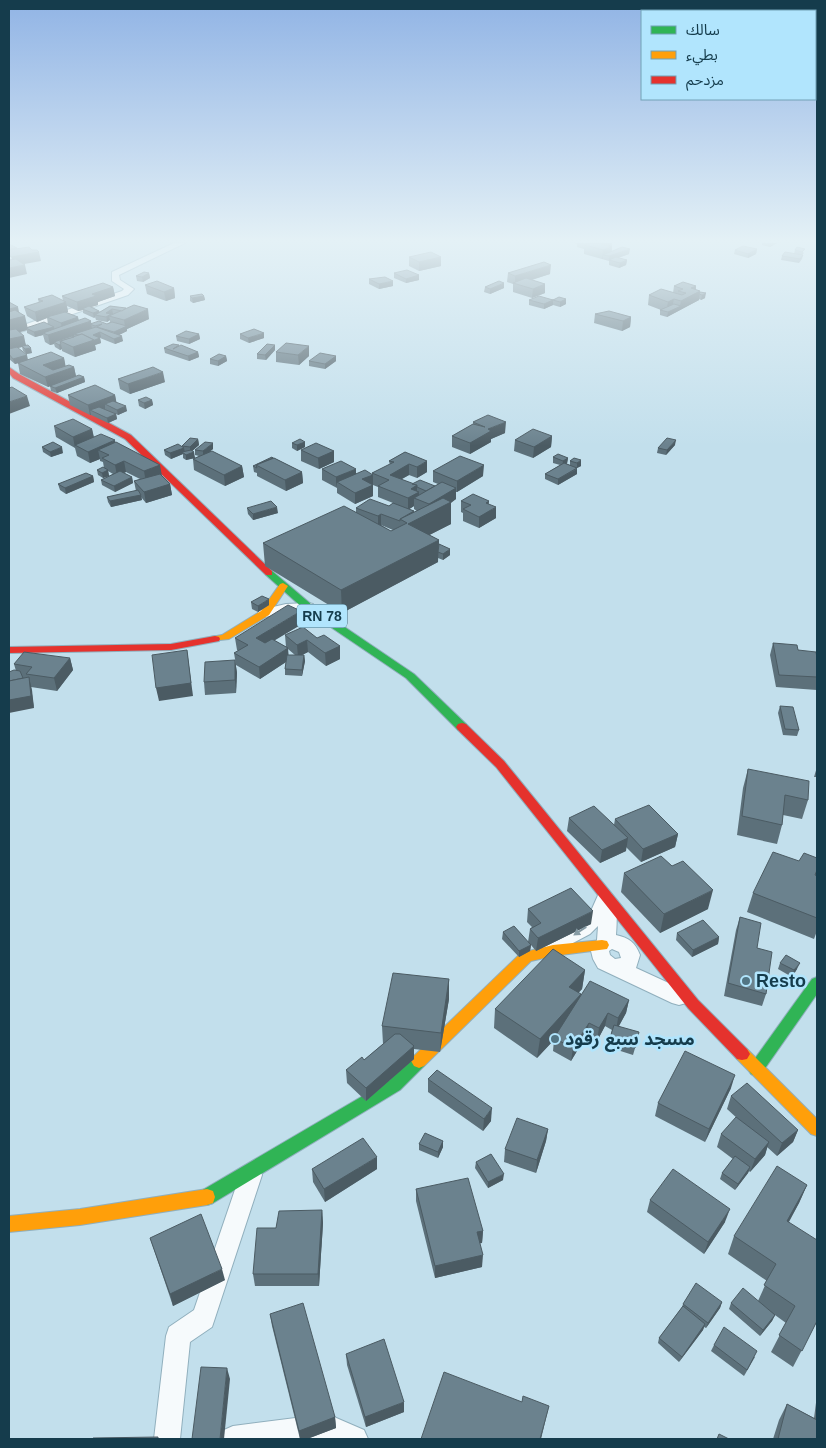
<svg xmlns="http://www.w3.org/2000/svg" width="826" height="1448" viewBox="0 0 826 1448" font-family="Arial,'Noto Sans Arabic',sans-serif">
<style>
.lines{fill:none;stroke-linecap:round;stroke-linejoin:round}
.street-casing{stroke:#90afbd;stroke-width:2}
.fast-casing{stroke:#90afbd;stroke-width:2}
.slow-casing{stroke:#90afbd;stroke-width:2}
.jam-casing{stroke:#90afbd;stroke-width:2}
.street{fill:#f6fafc;fill-rule:evenodd}
.fast{fill:#30b455;fill-rule:evenodd}
.slow{fill:#ff9f0a;fill-rule:evenodd}
.jam{fill:#e5322d;fill-rule:evenodd}
.wall{fill:#5c707a;fill-rule:evenodd}
.shaded-wall{fill:#4b5b63}
.building{fill:#6b828e;stroke:#4b5b63}
.oneway{fill:#869ba4}
.poi-dot{fill:#527584;stroke:#b1e5fd;stroke-width:2}
.labels{text-anchor:middle;dominant-baseline:central;stroke-width:5;stroke-linejoin:round;paint-order:stroke}
.shield{fill:#b1e5fd;stroke:#446f81;stroke-width:1}
.shield-label{font-size:14px;font-weight:bold;fill:#153c4c}
.near-poi-label{font-size:18px;font-weight:bold;fill:#153c4c;stroke:#b1e5fd;text-anchor:start}
</style>
<rect width="100%" height="100%" fill="#c2dfec"/>
<g class="lines">
<g class="street-casing">
<g id="street">
<path d="M174,243H185L119,275L120,280L134,289L128,295L9,336V330L122,291L124,289L112,281V272Z"/>
<path d="M308,603L313,604L315,607L313,610L286,612L265,617L258,613L260,610L286,604Z"/>
<path d="M605,891L611,893C618,906 617,921 616,935C629,938 635,942 640,955L636,968L686,991L689,997L686,1003L679,1005L672,1003L598,968L593,959L591,951L597,940L598,926L590,934L554,953L547,955L540,953L538,948L540,943L578,924L591,911L599,893ZM612,949L619,952L621,958L615,959L610,955L609,951Z"/>
<path d="M251,1165L259,1168L262,1175L215,1318L212,1327L190,1342L180,1439H154L166,1336L169,1327L194,1310L240,1175L243,1168Z"/>
<path d="M327,1414L364,1430L368,1439H220L224,1430L233,1426Z"/>
</g>
</g>
<g class="fast-casing">
<g id="fast">
<path d="M269,570L272,571L312,605L414,674L466,724L468,727L466,730H458L406,678L304,609L266,575V571Z"/>
<path d="M817,977V994L761,1074L756,1076L751,1074L748,1069L751,1064L812,979Z"/>
<path d="M419,1054L424,1056L427,1061L424,1066L400,1090L213,1203L207,1205L201,1203L199,1197L201,1191L390,1080L414,1056Z"/>
</g>
</g>
<g class="slow-casing">
<g id="slow">
<path d="M283,583L288,586L269,615L229,639L211,641L210,639L211,637L222,635L261,611L280,584Z"/>
<path d="M602,940L607,941L609,945L607,949L553,956L531,961L424,1066L419,1068L414,1066L411,1061L414,1056L521,953L553,945Z"/>
<path d="M742,1048L747,1049L817,1119V1136L811,1134L737,1059L734,1054L737,1049Z"/>
<path d="M207,1189L213,1191L215,1197L213,1203L207,1205L80,1225L9,1232V1216L80,1209Z"/>
</g>
</g>
<g class="jam-casing">
<g id="jam">
<path d="M9,367L19,374L131,435L272,571V575H266L125,439L13,378L9,373Z"/>
<path d="M215,636L219,637L220,639L219,641L171,650L9,653V647L171,644Z"/>
<path d="M462,723L466,724L504,761L698,1000L747,1049L750,1054L747,1059L742,1060L737,1059L688,1008L496,767L458,730L456,727L458,724Z"/>
</g>
</g>
<use href="#street" class="street"/>
<use href="#fast" class="fast"/>
<use href="#slow" class="slow"/>
<use href="#jam" class="jam"/>
</g>
<g class="wall">
<path d="M575,243H612V251L629,254L618,258L627,260L626,265L619,268L609,265V261L584,254V249L577,247V244Z"/>
<path d="M762,243H777L770,247L762,245Z"/>
<path d="M797,247L804,253L802,255H803L802,259L799,263L781,260L782,256L794,254L795,250Z"/>
<path d="M757,249L756,254L748,258L734,254L735,250Z"/>
<path d="M409,257H441V266L419,271L409,266Z"/>
<path d="M149,273L150,278L143,282L137,281L136,276Z"/>
<path d="M394,273L419,275V280L406,283L394,278Z"/>
<path d="M508,273L550,274L532,280L545,284V293L532,298L513,292V284L507,282Z"/>
<path d="M369,279L393,286L379,289L369,284Z"/>
<path d="M145,285L174,288L175,298L166,301L147,294Z"/>
<path d="M674,286H696V290L700,292L705,298L701,300L699,299V300L667,317L660,315V310H661L648,305L649,295L673,293Z"/>
<path d="M113,287L115,296L98,302V305L91,307L99,311L100,312L110,306L149,319L127,329V331L119,335L123,341L115,344L100,338L101,343L95,345L96,350L75,357L62,351V349L60,350L55,347L54,344L50,345L45,342L43,335L35,337L27,333V330L20,332L26,345L32,353L26,354L23,351L22,347L18,348L28,360L64,358L65,366L74,367L76,376L84,377L85,382L57,393L51,391L50,386L48,387L20,374L18,363L24,361L15,364L9,359V302L19,312L27,327L48,324L47,318L37,322L27,316L24,307L39,303L38,299L63,301L62,296ZM67,306L78,311L83,310V313L94,318L95,317L96,320L107,322L110,320V322L107,324H91V321L79,320L66,312H68Z"/>
<path d="M485,287L504,288L490,294L484,292Z"/>
<path d="M190,296H204L205,300L193,303L190,301Z"/>
<path d="M566,299V304L560,307L553,305L544,309L529,305V300Z"/>
<path d="M595,314L631,317L630,327L622,331L594,323Z"/>
<path d="M199,334L200,339L189,344L177,341L176,336Z"/>
<path d="M240,334L264,338L249,343L240,339Z"/>
<path d="M179,346L198,352L199,357L189,361L165,353L164,348Z"/>
<path d="M275,350L266,360L257,359V354Z"/>
<path d="M276,352L309,356L299,365L276,362Z"/>
<path d="M226,356L227,361L218,366L210,364V359Z"/>
<path d="M336,356V361L325,369L309,366V361Z"/>
<path d="M118,379L165,382L130,394L120,389Z"/>
<path d="M68,395H115L116,402L127,411L118,415L116,414L117,419L108,423L91,415H90L70,405Z"/>
<path d="M138,400H152L153,405L145,409L139,406Z"/>
<path d="M473,422L505,433L491,439V442L470,454L452,447V436L473,424Z"/>
<path d="M54,426L92,429L94,437L115,443L162,476L170,484L172,495L146,503L141,497L142,500L111,507L108,502L107,497L136,491L134,481L140,479L126,472L124,473L132,477L133,483L115,492L102,485L101,480L113,474L108,471L109,476L103,478L98,475L97,470L104,468L103,462L100,461V459L90,463L77,456L75,448L56,437Z"/>
<path d="M552,436L551,447L533,458L514,451L515,440Z"/>
<path d="M198,439L199,445L192,451L195,458L186,460L183,458V454L171,459L165,455L164,450L182,446Z"/>
<path d="M305,442V447L297,451L292,448V443Z"/>
<path d="M675,445L666,455L657,453L658,448Z"/>
<path d="M42,447L63,453L51,457L43,452Z"/>
<path d="M213,449L210,451L242,466L244,477L225,486L194,470L193,459L199,456L195,455V450Z"/>
<path d="M301,450L334,451V462L319,469L301,461Z"/>
<path d="M405,452L427,472L417,478L409,475L401,479L412,484L435,486L438,484L433,482V471L483,476L457,492H456V499L451,502V524L429,535L439,540V544L450,555L443,560L438,558V562L342,613L265,566L263,543L356,512V508L389,506L393,503L378,497V487L373,485V496L355,504L337,493V488L322,480V469L356,474H372V473L390,465L389,461ZM414,506V509L417,511L414,512V511L409,509ZM381,525L393,530L391,531Z"/>
<path d="M272,457L302,472L303,483L286,491L257,476V473L254,472L253,466Z"/>
<path d="M553,457L568,458L567,464L570,465V461L574,458L581,466L577,468V474L558,485L545,479V474L560,465L553,463Z"/>
<path d="M93,476L94,482L66,494L60,490L58,484Z"/>
<path d="M461,501H489L488,504L496,518L479,528L463,521V513L461,512Z"/>
<path d="M247,508L278,513L253,520L248,514Z"/>
<path d="M251,602L269,605L258,612L252,609Z"/>
<path d="M302,624L274,640L286,647L285,635L317,638L340,646V659L326,666L308,652L302,655H304L305,661L302,676L285,675V669L286,662L260,679L236,665L234,653L238,651L237,650L235,638ZM288,649L295,655H288Z"/>
<path d="M773,643L798,650L817,658V690L776,687L770,655Z"/>
<path d="M70,658L73,670L57,691L31,687L34,708L16,671L14,664Z"/>
<path d="M235,660L237,673L236,693L205,695L204,682Z"/>
<path d="M780,706L799,730L797,736L783,735L778,713Z"/>
<path d="M817,767V777H814Z"/>
<path d="M748,769L808,800L802,819L783,815L782,825L777,844L737,835L743,788Z"/>
<path d="M569,818L614,825L615,819L678,834L675,847L641,862L626,847V851L600,863L567,831Z"/>
<path d="M817,858V873L816,876H817V931L814,939L747,912L753,893L799,861Z"/>
<path d="M624,873L708,909L660,933L621,892Z"/>
<path d="M528,909L591,924L536,951L531,945L530,951L519,957L502,939L503,932L528,942L530,929L532,927L527,922Z"/>
<path d="M740,917L757,948L766,994L762,1006L724,996L736,930Z"/>
<path d="M677,933L719,937L718,944L692,957L676,940Z"/>
<path d="M780,963L797,969L792,977L778,969Z"/>
<path d="M585,970L582,989L578,993L581,994L580,997L629,1000L626,1013L619,1026L638,1038L633,1055L608,1047L612,1030L605,1026L597,1041L586,1036L571,1061L553,1051L554,1040L537,1058L494,1028L495,1009Z"/>
<path d="M449,979V999L440,1052L414,1049V1059L366,1101L347,1083L346,1070L364,1060L383,1044L382,1026Z"/>
<path d="M428,1079L491,1121L483,1131L428,1092Z"/>
<path d="M731,1088L705,1142L655,1116L658,1103Z"/>
<path d="M731,1096L798,1130L793,1142L777,1156L767,1147L765,1155L750,1172L749,1171L748,1173L735,1190L720,1179L722,1173L733,1159L717,1147L721,1134L738,1119L727,1109Z"/>
<path d="M548,1129L546,1141L536,1173L504,1162L505,1149Z"/>
<path d="M443,1141V1147L438,1158L419,1150V1144Z"/>
<path d="M476,1162L503,1180L488,1188L475,1168Z"/>
<path d="M312,1169H377L325,1202L313,1182Z"/>
<path d="M807,1185L799,1203L789,1222L817,1321L793,1367L771,1352L786,1323L775,1315L772,1321L760,1336L729,1309L731,1303L758,1301L767,1281L728,1254L734,1236Z"/>
<path d="M416,1189L483,1231L482,1243H480L482,1267L435,1278L416,1201Z"/>
<path d="M650,1200L725,1222L704,1254L647,1212Z"/>
<path d="M322,1210L323,1223L319,1286H255L253,1274L276,1228Z"/>
<path d="M150,1238L225,1280L173,1306Z"/>
<path d="M722,1302L720,1308L706,1328L704,1327L703,1330L679,1362L658,1343L659,1338L682,1307L683,1304Z"/>
<path d="M270,1314L335,1417L336,1428L307,1439H300L272,1326Z"/>
<path d="M714,1345L755,1357L744,1376L711,1351Z"/>
<path d="M346,1354L404,1412L366,1427L347,1365Z"/>
<path d="M817,1395V1439H773L779,1420L787,1404L814,1418Z"/>
</g>
<g class="shaded-wall">
<path d="M604,243H612V247L611,255H603V259H602L603,250L602,244Z"/>
<path d="M771,243H777L770,247Z"/>
<path d="M17,248L18,252H39L41,261L13,266L10,249Z"/>
<path d="M630,249L629,254L609,261V256Z"/>
<path d="M757,249L756,254L748,258V254Z"/>
<path d="M441,257V266L419,271V262Z"/>
<path d="M627,260L626,265L619,268L620,263Z"/>
<path d="M25,265L27,274L9,278V268Z"/>
<path d="M551,265L550,274L517,284L515,283V276Z"/>
<path d="M149,273L150,278L143,282L142,277Z"/>
<path d="M419,275V280L406,283V279Z"/>
<path d="M393,281V286L379,289V284Z"/>
<path d="M504,283V288L490,294V289Z"/>
<path d="M545,284V293L532,298L533,289Z"/>
<path d="M696,286L695,293L700,291L699,300L667,317L668,312L680,306L681,301L691,288Z"/>
<path d="M113,287L115,296L98,302V305L84,309H82L83,310L78,311L77,302L92,294Z"/>
<path d="M174,288L175,298L166,301L164,292Z"/>
<path d="M706,293L705,298L701,300L702,295Z"/>
<path d="M204,296L205,300L193,303L192,298Z"/>
<path d="M566,299V304L560,307V302Z"/>
<path d="M674,299L672,308L666,312L668,302Z"/>
<path d="M553,300V305L544,309V304Z"/>
<path d="M66,302L68,312L48,318L47,317V318L37,322L35,312Z"/>
<path d="M18,307L20,317L25,316L28,329L26,328L27,330L9,335V309Z"/>
<path d="M112,309L113,314L109,316L110,320L107,322L106,313Z"/>
<path d="M148,309L149,319L127,329V331L115,337L114,332L125,326L124,320Z"/>
<path d="M99,311L100,315H95V317L94,318L93,313Z"/>
<path d="M78,317L80,325L91,321L92,330L74,334V337L54,342V344L50,345L48,335L62,330L61,323Z"/>
<path d="M631,317L630,327L622,331L623,321Z"/>
<path d="M54,327L55,332L43,333V335L35,337L34,332Z"/>
<path d="M100,332L101,337L94,340L93,335Z"/>
<path d="M264,333V338L249,343L248,338Z"/>
<path d="M199,334L200,339L189,344V339Z"/>
<path d="M24,336L26,346L9,350V339Z"/>
<path d="M122,336L123,341L115,344L114,339Z"/>
<path d="M100,338L101,343L95,345L96,350L75,357L73,347Z"/>
<path d="M61,344L62,349L60,350L59,345Z"/>
<path d="M275,345V350L266,360L265,355Z"/>
<path d="M309,346V356L299,365L298,355Z"/>
<path d="M31,348L32,353L26,354L25,349Z"/>
<path d="M198,352L199,357L189,361L188,356Z"/>
<path d="M27,355L28,360L15,364L13,359Z"/>
<path d="M226,356L227,361L218,366V361Z"/>
<path d="M336,356V361L325,369V364Z"/>
<path d="M64,358L66,368L45,375L43,365Z"/>
<path d="M74,367L76,377L48,387L45,377Z"/>
<path d="M163,372L165,382L130,394L128,384Z"/>
<path d="M84,377L85,382L57,393L55,388Z"/>
<path d="M115,395L117,405L105,404V409L90,410L91,415H90L88,405Z"/>
<path d="M27,396L30,406L9,414V402Z"/>
<path d="M152,400L153,405L145,409L144,403Z"/>
<path d="M126,406L127,411L118,415L117,410Z"/>
<path d="M116,414L117,419L108,423L107,418Z"/>
<path d="M506,422L505,433L491,439V442L470,454V443L488,429Z"/>
<path d="M92,429L94,440L75,445V448L73,437Z"/>
<path d="M552,436L551,447L533,458L534,447Z"/>
<path d="M198,439L199,445L190,453V447Z"/>
<path d="M115,440L116,451L98,450L100,459L90,463L88,452Z"/>
<path d="M676,440L675,445L666,455L667,450Z"/>
<path d="M305,442V447L297,451V445Z"/>
<path d="M213,443V449L203,457V451Z"/>
<path d="M62,447L63,453L51,457L50,452Z"/>
<path d="M184,448L185,453L182,452L183,454L171,459L170,453Z"/>
<path d="M334,451V462L319,469L318,458Z"/>
<path d="M194,452L195,458L186,460V455Z"/>
<path d="M568,458L567,463L562,467L563,461Z"/>
<path d="M581,460V466L577,468V474L558,485V479L577,469V463Z"/>
<path d="M124,461L126,472L117,476L115,465Z"/>
<path d="M427,461V472L417,478V467Z"/>
<path d="M409,464V475L390,486V475Z"/>
<path d="M160,465L162,476L146,483L144,471Z"/>
<path d="M484,465L483,476L457,492V481Z"/>
<path d="M242,466L244,477L225,486L224,475Z"/>
<path d="M356,469V480L337,482L336,488V477Z"/>
<path d="M108,470L109,476L103,478L102,473Z"/>
<path d="M302,472L303,483L286,491L285,480Z"/>
<path d="M373,475V496L355,504V493L362,479Z"/>
<path d="M93,476L94,482L66,494L65,488Z"/>
<path d="M132,477L133,483L115,492L114,486Z"/>
<path d="M170,484L172,495L146,503L144,492Z"/>
<path d="M417,485V493L419,492V500L414,498V506L408,510V498L411,489Z"/>
<path d="M456,488V499L451,503V502V524L408,546L407,523L401,520L414,511V520L429,504Z"/>
<path d="M141,495L142,500L111,507L110,501Z"/>
<path d="M489,501L488,512L496,507V518L479,528V517L486,503Z"/>
<path d="M277,507L278,513L253,520V514Z"/>
<path d="M381,514V525L378,528V516Z"/>
<path d="M439,540L438,562L342,613L341,590Z"/>
<path d="M450,549V555L443,560V554Z"/>
<path d="M269,599V605L258,612V606Z"/>
<path d="M301,611L302,624L257,651L256,638Z"/>
<path d="M307,640L308,652L298,657L297,645Z"/>
<path d="M340,646V659L326,666L325,653Z"/>
<path d="M288,648L289,660L260,679L259,667Z"/>
<path d="M187,650L193,696L159,701L156,688Z"/>
<path d="M304,655L305,661L302,676V670Z"/>
<path d="M70,658L73,670L57,691L54,678Z"/>
<path d="M235,660L237,673L236,693L235,680Z"/>
<path d="M29,677L32,690L34,708L9,713V700Z"/>
<path d="M678,834L675,847L641,862L643,849Z"/>
<path d="M628,838L626,851L600,863L602,850Z"/>
<path d="M713,890L708,909L660,933L664,914Z"/>
<path d="M593,911L591,924L536,951L538,938Z"/>
<path d="M719,937L718,944L692,957L693,950Z"/>
<path d="M531,945L530,951L519,957V951Z"/>
<path d="M800,963L797,969L792,977L794,970Z"/>
<path d="M585,970L582,989L566,1006L569,987Z"/>
<path d="M449,979V999L440,1052L441,1033Z"/>
<path d="M581,994L578,1014L537,1058L540,1039Z"/>
<path d="M629,1000L626,1013L616,1031L618,1018Z"/>
<path d="M608,1013L605,1026L597,1041L599,1028Z"/>
<path d="M589,1023L586,1036L571,1061L573,1048Z"/>
<path d="M414,1046V1059L366,1101V1088Z"/>
<path d="M735,1075L731,1088L705,1142L709,1129Z"/>
<path d="M492,1108L491,1121L483,1131L484,1119Z"/>
<path d="M548,1129L546,1141L536,1173L537,1160Z"/>
<path d="M798,1130L793,1142L777,1156L782,1143Z"/>
<path d="M443,1141V1147L438,1158V1152Z"/>
<path d="M769,1142L765,1155L750,1172L755,1159Z"/>
<path d="M377,1157V1169L325,1202L324,1189Z"/>
<path d="M750,1167L748,1173L735,1190L738,1184Z"/>
<path d="M504,1174L503,1180L488,1188V1182Z"/>
<path d="M807,1185L799,1203L779,1239L787,1221Z"/>
<path d="M730,1209L725,1222L704,1254L708,1242Z"/>
<path d="M322,1210L323,1223L319,1286L318,1274Z"/>
<path d="M483,1231L482,1243L476,1244L477,1232Z"/>
<path d="M483,1255L482,1267L435,1278V1266Z"/>
<path d="M222,1269L225,1280L173,1306L170,1294Z"/>
<path d="M722,1302L720,1308L706,1328L708,1323Z"/>
<path d="M775,1315L772,1321L760,1336L763,1330Z"/>
<path d="M705,1324L703,1330L679,1362L682,1357Z"/>
<path d="M227,1368L230,1379L224,1439H220Z"/>
<path d="M404,1402V1412L366,1427L365,1417Z"/>
<path d="M549,1406L541,1439H540Z"/>
<path d="M335,1417L336,1428L307,1439H300L299,1431Z"/>
</g>
<g class="building">
<path d="M590,243H604L602,244L612,247L603,250L585,245Z"/>
<path d="M9,244L17,248L10,249H9Z"/>
<path d="M743,246L757,249L748,254L735,250Z"/>
<path d="M29,247L32,250H37L39,252L11,257L9,254V250Z"/>
<path d="M622,247L630,249L609,256L603,255Z"/>
<path d="M797,247L805,249L802,252L795,250Z"/>
<path d="M431,252L441,257L419,262L409,257Z"/>
<path d="M785,252L803,255L800,259L782,256Z"/>
<path d="M616,257L627,260L620,263L609,260Z"/>
<path d="M16,259L25,265L9,268V260Z"/>
<path d="M544,262L551,265L515,276L508,273Z"/>
<path d="M407,270L419,275L406,279L394,273Z"/>
<path d="M144,272L149,273L142,277L136,276Z"/>
<path d="M385,277L393,281L379,284L369,279Z"/>
<path d="M526,278L545,284L533,289L513,283Z"/>
<path d="M157,281L174,288L164,292L145,285Z"/>
<path d="M499,281L504,283L490,289L485,287Z"/>
<path d="M683,282L696,286L691,288L700,291L681,301L674,299L668,302L649,295L661,289L682,295L686,293L678,291L683,289L674,286Z"/>
<path d="M103,283L113,287L92,294L96,296L77,302L62,296Z"/>
<path d="M700,292L706,293L702,295L699,294Z"/>
<path d="M202,294L204,296L192,298L190,296Z"/>
<path d="M52,295L66,302L35,312L24,307L43,301L38,299Z"/>
<path d="M539,296L553,300L559,297L566,299L560,302L553,300L544,304L529,300Z"/>
<path d="M9,302L18,307L9,309Z"/>
<path d="M674,304L681,306L668,312L660,310Z"/>
<path d="M134,305L148,309L124,320L109,316Z"/>
<path d="M89,306L99,311L93,313L82,309Z"/>
<path d="M110,306L126,308L122,311L112,309L106,313L111,314L106,317L95,315Z"/>
<path d="M15,310L25,316L9,320V312Z"/>
<path d="M609,311L631,317L623,321L595,314Z"/>
<path d="M65,312L78,317L61,323L47,317Z"/>
<path d="M85,318L91,321L48,335L43,333Z"/>
<path d="M99,321L107,324L112,322L127,326L114,332L97,327L102,324L95,326L90,324Z"/>
<path d="M44,322L54,327L34,332L26,328Z"/>
<path d="M96,327L122,336L114,339L100,332L93,335L100,338L92,341L94,340L82,334L78,335L74,334Z"/>
<path d="M16,329L24,336L9,339V330Z"/>
<path d="M254,329L264,333L248,338L240,334Z"/>
<path d="M186,331L199,334L189,339L176,336Z"/>
<path d="M82,334L94,340L73,347L60,341Z"/>
<path d="M72,336L74,337L60,341L61,344L59,345L54,342Z"/>
<path d="M286,343L309,346L298,355L276,352Z"/>
<path d="M173,344L179,345L173,349L181,345L198,352L188,356L164,348Z"/>
<path d="M267,344L275,345L265,355L257,354Z"/>
<path d="M28,345L31,348L25,349L22,346Z"/>
<path d="M17,347L27,355L13,359L9,354V349Z"/>
<path d="M51,352L64,358L43,365L53,370L69,365L74,367L45,377L18,363Z"/>
<path d="M320,353L336,356L325,364L309,361Z"/>
<path d="M219,354L226,356L218,361L210,359Z"/>
<path d="M153,367L163,372L128,384L118,379Z"/>
<path d="M79,375L84,377L55,388L50,386Z"/>
<path d="M95,385L115,395L88,405L68,395Z"/>
<path d="M12,387L27,396L9,402V388Z"/>
<path d="M146,397L152,400L144,403L138,400Z"/>
<path d="M113,401L126,406L117,410L105,404Z"/>
<path d="M99,407L116,414L107,418L90,410Z"/>
<path d="M488,415L506,422L488,429L491,431L470,443L452,436L473,424L485,427L473,422Z"/>
<path d="M73,419L92,429L73,437L54,426Z"/>
<path d="M533,429L552,436L534,447L515,440Z"/>
<path d="M101,434L115,440L88,452L75,445Z"/>
<path d="M190,438L198,439L190,447L182,446Z"/>
<path d="M667,438L676,440L667,450L658,448Z"/>
<path d="M300,439L305,442L297,445L292,443Z"/>
<path d="M53,442L62,447L50,452L42,447Z"/>
<path d="M116,442L160,465L144,471L124,461L115,465L102,458L109,455L98,450Z"/>
<path d="M205,442L213,443L203,451L195,450Z"/>
<path d="M316,443L334,451L318,458L301,450Z"/>
<path d="M178,444L184,448L170,453L164,450Z"/>
<path d="M191,450L194,452L186,455L182,452Z"/>
<path d="M212,451L242,466L224,475L193,459Z"/>
<path d="M405,452L427,461L417,467L409,464L390,475L417,485L411,489L419,492L408,498L378,486L389,480L372,473L394,462L389,461Z"/>
<path d="M558,454L568,458L563,461L553,457Z"/>
<path d="M460,456L484,465L457,481L433,471Z"/>
<path d="M272,457L273,458L256,465L257,468L253,466Z"/>
<path d="M274,458L302,472L285,480L256,465Z"/>
<path d="M574,458L581,460L577,463L570,461Z"/>
<path d="M341,461L356,469L336,477L322,469Z"/>
<path d="M564,463L577,468L558,479L545,474Z"/>
<path d="M103,467L108,470L102,473L97,470Z"/>
<path d="M365,470L373,475L362,479L373,485L355,493L337,482Z"/>
<path d="M120,471L132,477L114,486L101,480Z"/>
<path d="M86,473L93,476L65,488L58,484Z"/>
<path d="M160,474L170,484L144,492L134,481Z"/>
<path d="M420,480L435,486L426,491L417,487V485L412,484Z"/>
<path d="M442,482L456,488L429,504L414,498Z"/>
<path d="M138,490L141,495L110,501L107,497Z"/>
<path d="M473,494L489,501L486,503L496,507L479,517L463,509L471,505L461,501Z"/>
<path d="M443,498L451,502L408,524L439,540L341,590L263,543L344,506L391,531L407,523L400,519Z"/>
<path d="M370,499L389,506L393,503L414,511L400,519V521L381,514L378,516L356,508Z"/>
<path d="M271,501L277,507L253,514L247,508Z"/>
<path d="M439,544L450,549L443,554L438,552Z"/>
<path d="M262,596L269,599L258,606L251,602Z"/>
<path d="M288,605L301,611L256,638L265,643L272,639L288,648L259,667L234,653L248,645L235,638Z"/>
<path d="M303,627L317,638L324,635L340,646L325,653L307,640L297,645L285,635Z"/>
<path d="M773,643L797,645L798,650L816,652L817,658V677L779,675Z"/>
<path d="M187,650L191,683L156,688L152,655Z"/>
<path d="M24,652L70,658L54,678L26,674L32,667L14,664Z"/>
<path d="M287,655H304L302,670L285,669Z"/>
<path d="M235,660V680L204,682L205,662Z"/>
<path d="M14,670L20,671L23,678L9,681V672Z"/>
<path d="M29,677L31,696L9,700V681Z"/>
<path d="M780,706L793,707L799,730L785,729Z"/>
<path d="M748,769L809,781L808,800L785,795L782,825L742,816Z"/>
<path d="M649,805L678,834L643,849L615,819Z"/>
<path d="M594,806L628,838L602,850L569,818Z"/>
<path d="M773,852L799,861L804,853L817,858V870L815,875L817,876V918L753,893Z"/>
<path d="M661,856L672,866L683,861L713,890L664,914L624,873Z"/>
<path d="M571,888L593,911L538,938L530,929L541,923L528,909Z"/>
<path d="M740,917L761,923L757,948L772,952L766,994L728,983Z"/>
<path d="M703,920L719,937L693,950L677,933Z"/>
<path d="M514,926L531,945L519,951L503,932Z"/>
<path d="M553,949L585,970L569,987L581,994L540,1039L495,1009Z"/>
<path d="M786,955L800,963L794,970L780,963Z"/>
<path d="M393,973L449,979L441,1033L382,1026Z"/>
<path d="M590,981L629,1000L618,1018L608,1013L599,1028L589,1023L573,1048L554,1038Z"/>
<path d="M614,1025L639,1032L635,1048L609,1041Z"/>
<path d="M395,1034H400L414,1046L366,1088L346,1070L362,1057L364,1060Z"/>
<path d="M685,1051L735,1075L709,1129L658,1103Z"/>
<path d="M437,1070L492,1108L484,1119L428,1079Z"/>
<path d="M747,1083L798,1130L782,1143L731,1096Z"/>
<path d="M736,1117L769,1142L755,1159L721,1134Z"/>
<path d="M517,1118L548,1129L537,1160L505,1149Z"/>
<path d="M425,1133L443,1141L438,1152L419,1144Z"/>
<path d="M363,1138L377,1157L324,1189L312,1169Z"/>
<path d="M491,1154L504,1174L488,1182L476,1162Z"/>
<path d="M735,1156L750,1167L738,1184L722,1173Z"/>
<path d="M777,1166L807,1185L787,1221L817,1240V1321L802,1351L779,1335L795,1306L764,1285L776,1264L734,1236Z"/>
<path d="M673,1169L730,1209L708,1242L650,1200Z"/>
<path d="M468,1178L483,1231L477,1232L483,1255L435,1266L416,1189Z"/>
<path d="M322,1210L318,1274H253L257,1228H276L279,1211Z"/>
<path d="M201,1214L222,1269L170,1294L150,1238Z"/>
<path d="M696,1283L722,1302L708,1323L683,1304Z"/>
<path d="M743,1288L775,1315L763,1330L731,1303Z"/>
<path d="M303,1303L335,1417L299,1431L270,1314Z"/>
<path d="M683,1306L705,1324L682,1357L659,1338Z"/>
<path d="M724,1327L757,1351L747,1370L714,1345Z"/>
<path d="M384,1339L404,1402L365,1417L346,1354Z"/>
<path d="M201,1367L227,1368L220,1439H192Z"/>
<path d="M444,1372L522,1402L523,1396L549,1406L540,1439H421Z"/>
<path d="M787,1404L817,1420V1439H778Z"/>
<path d="M719,1434L729,1439H717Z"/>
<path d="M158,1437V1439H93V1438Z"/>
</g>
<defs><path id="oneway-solid" d="M-6-.8H1V-3.2L6.5 0L1 3.2V.8H-6Z" transform="scale(1.25)"/></defs>
<use class="oneway" href="#oneway-solid" transform="translate(580 931) rotate(147)"/>
<linearGradient id="sky" x2="0" y2="1"><stop stop-color="#91b4e5"/><stop offset="0.54" stop-color="#e4f1f6"/><stop offset="1" stop-color="#e4f1f6" stop-opacity="0"/></linearGradient>
<rect width="826" height="446" fill="url(#sky)"/>
<g class="poi-dot">
<circle cx="746" cy="981" r="5"/>
<circle cx="555" cy="1039" r="5"/>
</g>
<g class="labels">
<rect class="shield" x="297" y="604.5" width="50" height="23" rx="4"/>
<g class="shield-label">
<text x="322" y="616">RN 78</text>
</g>
<g class="near-poi-label">
<text x="756" y="981">Resto</text>
<text x="565" y="1039">مسجد سبع رقود</text>
</g>
</g>
<rect width="826" height="1448" fill="none" stroke="#153c4c" stroke-width="20"/>
<rect x="641" y="10" width="175" height="90" fill="#b1e5fd" stroke="#73a1b6"/>
<rect x="651" y="26" width="25" height="8" fill="#30b455" stroke="#73a1b6"/>
<text x="686" y="35" font-size="15" fill="#153c4c">سالك</text>
<rect x="651" y="51" width="25" height="8" fill="#ff9f0a" stroke="#73a1b6"/>
<text x="686" y="60" font-size="15" fill="#153c4c">بطيء</text>
<rect x="651" y="76" width="25" height="8" fill="#e5322d" stroke="#73a1b6"/>
<text x="686" y="85" font-size="15" fill="#153c4c">مزدحم</text>
</svg>
